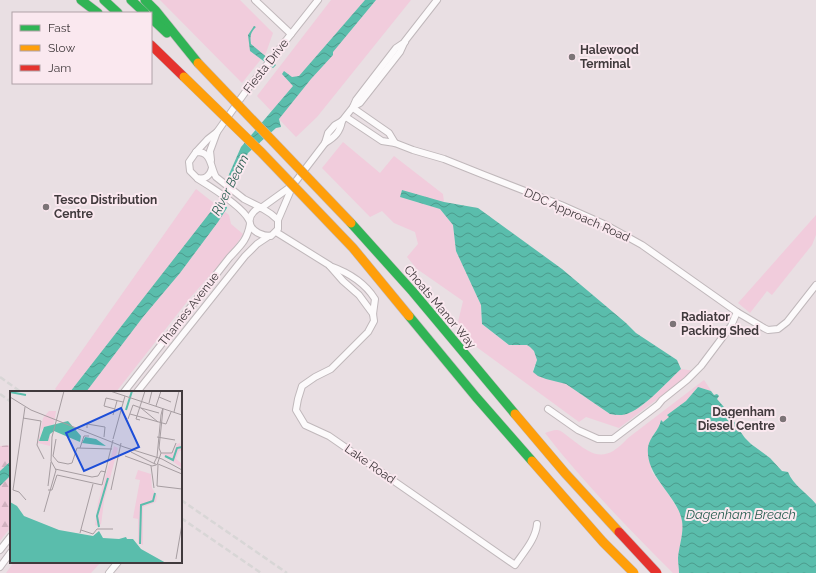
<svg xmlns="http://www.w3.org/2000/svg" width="816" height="573" viewBox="0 0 816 573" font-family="Raleway,sans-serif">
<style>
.green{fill:#f1ccdc}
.forest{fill:url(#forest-firs)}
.water{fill:url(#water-waves)}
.pier{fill:#e9dfe3}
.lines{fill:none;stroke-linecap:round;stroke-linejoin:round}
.street-casing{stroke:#c0b8bb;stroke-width:8}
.fast-casing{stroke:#c0b8bb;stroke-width:10}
.jam-casing{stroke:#c0b8bb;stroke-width:10}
.street{stroke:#fcfafb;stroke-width:6}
.fast{stroke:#30b455;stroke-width:9}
.jam{stroke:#e5322d;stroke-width:9}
.rail{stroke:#d8d6d6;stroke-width:2.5;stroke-dasharray:6 3;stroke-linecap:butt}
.fast-bridge-casing{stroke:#c0b8bb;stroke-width:10;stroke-linecap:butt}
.slow-bridge-casing{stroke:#c0b8bb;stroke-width:10;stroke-linecap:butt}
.jam-bridge-casing{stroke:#c0b8bb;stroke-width:10;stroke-linecap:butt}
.fast-bridge{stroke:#30b455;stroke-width:9}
.slow-bridge{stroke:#ff9f0a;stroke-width:9}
.jam-bridge{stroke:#e5322d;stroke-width:9}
.poi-dot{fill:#7c7477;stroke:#fae8ef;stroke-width:1.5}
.labels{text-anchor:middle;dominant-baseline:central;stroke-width:4;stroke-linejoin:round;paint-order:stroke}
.poi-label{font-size:12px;font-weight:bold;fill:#413a3d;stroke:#fae8ef;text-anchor:start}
.street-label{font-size:12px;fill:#413a3d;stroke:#fae8ef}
.water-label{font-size:13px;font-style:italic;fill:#2a5f52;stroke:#fae8ef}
.inset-river{fill:none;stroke:#5abdac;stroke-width:2}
.inset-road{fill:none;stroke:#a69da1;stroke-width:1}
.view{fill:#1d4ed8;fill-opacity:0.15;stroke:#1d4ed8;stroke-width:2}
.inset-edge{fill:none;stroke:#413a3d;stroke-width:2}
</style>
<defs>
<pattern id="forest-firs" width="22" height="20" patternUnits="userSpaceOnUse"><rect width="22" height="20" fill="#f1ccdc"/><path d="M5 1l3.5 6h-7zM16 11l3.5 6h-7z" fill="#d0b0be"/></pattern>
<pattern id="water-waves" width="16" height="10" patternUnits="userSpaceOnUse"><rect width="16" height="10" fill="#5abdac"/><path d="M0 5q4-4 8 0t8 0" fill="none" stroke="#4c9b8d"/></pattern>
</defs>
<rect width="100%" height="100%" fill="#e9dfe3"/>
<g class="green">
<path d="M160,0H240L273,33L266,53L242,83Z"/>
<path d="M331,0H411L317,117L296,137L257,96Z"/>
<path d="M343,142L380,173L394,156L443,194L444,202L402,190L400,197L440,209L453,225L456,251L481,305L482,324L509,345H527L530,347L534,350L537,360L533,370L538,376L566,384L610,414C616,415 623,416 629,413C646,406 667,382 681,369L695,371L619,428L586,417L579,422L467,340L458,322L463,301L417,269L407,257L418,244L415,232L394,223L382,211L370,217L322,168Z"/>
<path d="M196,189L229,215L231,224L243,234L234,248L190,298L116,392H59L55,389Z"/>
<path d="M816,215V235L812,245L772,295L767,291L750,313L738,303Z"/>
<path d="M704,380L714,395L711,391L698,387L686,401L667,415L669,417L663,423L661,421L660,427L654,434L648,448L652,472L667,492L679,511L682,520L683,527L678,559L679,573H673C628,528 584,483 545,433C548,432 553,430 557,430C561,430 566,435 570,438C594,457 605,463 628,438Z"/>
<path d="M14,562H101L91,573H6Z"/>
</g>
<path class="forest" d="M11,445V527L0,541V446Z"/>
<g class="water">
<path d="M365,0H376L333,52V55L311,79L279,119L281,127L276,128L248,153L243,164L227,208L218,222L180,273L143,317L86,392H70L219,201L227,179L241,147L293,86L282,74L284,71L292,77L299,76Z"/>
<path d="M254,26L256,27C250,33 250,37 251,44L276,65L273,68L250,51L248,35Z"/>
<path d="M402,190L444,202L478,208L562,269L626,323L636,333L677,360L681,369C667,382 646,406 629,413C623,416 616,415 610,414L566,384L546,379L538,376L533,372L537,360L534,351L530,347L527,345H509L482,324L481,305L456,251L453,225L440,209L400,197Z"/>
<path d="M698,387L711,391L714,395L717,394L719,396L717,399L730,414L737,427L745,438L751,444L770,458L782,471L788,472C793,485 807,493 816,504V573H679C679,568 678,563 678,558C679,546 684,533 682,521C677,494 645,477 648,447C650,436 659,431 661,420L663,422L669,417L667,415L686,401Z"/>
<path d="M11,461V475L0,486V471Z"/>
</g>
<path class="pier" d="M225,178L237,187L229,209L218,200Z"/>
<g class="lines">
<g class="street-casing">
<g id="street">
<path d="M255,0L291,34"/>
<path d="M353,107L356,100L396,48L405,42"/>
<path d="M353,108L389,133L395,143"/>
<path d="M346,117L382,141L395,143L413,150L444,159L484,175L561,205L606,225L642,245L737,312L764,328L768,330L778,329L787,322L816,285"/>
<path d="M325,143C335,137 340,132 342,121"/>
<path d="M196,152L208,139L217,132"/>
<path d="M211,160L210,151L217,132L246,91L318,0"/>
<path d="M212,168C210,176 205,180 197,178L190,171L189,162L196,152C212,151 210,167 216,177L244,199L260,207"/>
<path d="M198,179C211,187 242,206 249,220"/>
<path d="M260,207L271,214L278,220V229L271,236C252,236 240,219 260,207Z"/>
<path d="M261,208L293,185"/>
<path d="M278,220L293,185L325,143L328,133L335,125L342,121L353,107L360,103L400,52L405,41L437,0"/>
<path d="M276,232L329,265L343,281L359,295L373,314"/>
<path d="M330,266C347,272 365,283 375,299L373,314L374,321L368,332L331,369L315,377L302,386L298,399L296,410L305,425L329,436L515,565C523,553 536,539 537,524"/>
<path d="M124,392L229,258C240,246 247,241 250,224"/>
<path d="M137,392L245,256L257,244L269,236"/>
<path d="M548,409L578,430L598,439H613L658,405L662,400L687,380L701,366L731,326L737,312"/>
<path d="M0,550L11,536"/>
<path d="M0,567L11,552"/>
<path d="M109,573L118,562"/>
</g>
</g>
<g class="fast-casing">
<g id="fast">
<path d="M81,0L98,13"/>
<path d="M104,0L118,13"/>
<path d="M131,0L145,13"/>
<path d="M145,0L156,11L198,63"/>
<path d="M151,18L167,33"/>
</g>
</g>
<g class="jam-casing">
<path id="jam" d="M151,45L184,77"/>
</g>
<use href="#street" class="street"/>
<use href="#fast" class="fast"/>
<use href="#jam" class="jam"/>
<g class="rail">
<path d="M0,377L21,392"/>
<path d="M0,394L11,402"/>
<path d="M181,500L287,573"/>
<path d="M181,518L261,573"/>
</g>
<g class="fast-bridge-casing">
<g id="fast-bridge">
<path d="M351,223L413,292L515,414"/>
<path d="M409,316L476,397L532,461"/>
</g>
</g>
<g class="slow-bridge-casing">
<g id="slow-bridge">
<path d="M198,63L351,223"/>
<path d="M184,77L261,152L353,248L409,316"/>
<path d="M515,414L565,473L619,532"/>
<path d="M532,461L603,542L634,573"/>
</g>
</g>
<g class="jam-bridge-casing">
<path id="jam-bridge" d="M619,532L657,573"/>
</g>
<use href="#fast-bridge" class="fast-bridge"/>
<use href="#slow-bridge" class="slow-bridge"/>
<use href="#jam-bridge" class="jam-bridge"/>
</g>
<g class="poi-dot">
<circle cx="572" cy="57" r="4"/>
<circle cx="46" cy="207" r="4"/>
<circle cx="673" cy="324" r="4"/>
<circle cx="783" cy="419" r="4"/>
</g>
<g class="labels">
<g class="poi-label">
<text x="580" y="50">Halewood<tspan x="580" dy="14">Terminal</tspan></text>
<text x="54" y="200">Tesco Distribution<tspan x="54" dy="14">Centre</tspan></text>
<text x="681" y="317">Radiator<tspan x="681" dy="14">Packing Shed</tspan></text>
<text x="775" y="412" text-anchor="end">Dagenham<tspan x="775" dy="14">Diesel Centre</tspan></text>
</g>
<g class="street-label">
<text transform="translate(266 66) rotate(-52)">Fiesta Drive</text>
<text transform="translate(577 215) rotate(24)">DDC Approach Road</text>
<text transform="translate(440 307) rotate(50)">Choats Manor Way</text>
<text transform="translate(189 309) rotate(-52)">Thames Avenue</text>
<text transform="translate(370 464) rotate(35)">Lake Road</text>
</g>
<g class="water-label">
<text transform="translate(230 185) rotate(-63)">River Beam</text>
<text x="741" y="514">Dagenham Breach</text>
</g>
</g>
<g transform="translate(10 391)">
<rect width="172" height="172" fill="#e9dfe3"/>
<path d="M39,20H46L44,33L32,38L29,50H38L40,42V55L28,52L33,27ZM170,52L172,60H169L166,68L172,73V77L152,63L163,62L167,53ZM104,55L108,57L94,110L91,134L88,130V135L85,134L88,112ZM128,79L141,83L142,97L147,105L146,111L133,116V154L128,152V128L123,127L130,89L125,88Z" fill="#f1ccdc"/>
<path d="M58,30L71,45L70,51L44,40L40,43L38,50H29L34,36ZM75,46L86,48L96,55L72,52ZM0,111L7,115L14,125L49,139L83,145L89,140L93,147L109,148L116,146L117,148H123L131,158L156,172H0Z" fill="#5abdac"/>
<path class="inset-river" d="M0,1L16,4M116,19L122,0M155,65L163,69L167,57L172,56M89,136L87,125L98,87M130,153L131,114L143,110L145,102"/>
<path class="inset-road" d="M100,0L172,24M0,6L21,19L114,56L152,68L172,79M149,6L161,11M139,12L142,0M146,15L151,0M15,16L3,99L9,101L16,109M131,17L149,22M105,18L94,15L96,7L113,11M153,18L149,57L151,62L147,74L144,72L147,66L151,24L152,20L153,17M164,21L169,0M120,23L156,33L161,21M103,24L107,10M13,27L31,30L27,54L34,68M118,28L123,14L131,17L148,31M130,29L126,28L135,0M77,37V33L95,36L94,46M147,46L165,49M46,48L43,65L48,71L58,73L62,72L67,57L102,58M103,48L115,5M70,57L74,45H79M121,61L145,73M151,62H162L166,52M115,65L142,75L146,74M148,73L172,83M148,74L147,95L172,98M141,75L144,97M45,78L82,86L88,85L91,80L96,81M38,95L41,71M38,99H42L47,84L92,94L103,49M101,99L111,52M34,121L46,79L41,70L42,46L54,0M71,139L83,143L87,138H103M70,142L83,93M166,168L172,133"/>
<path class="view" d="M111,17L129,56L74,80L56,42Z"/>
<rect width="172" height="172" class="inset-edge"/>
</g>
<rect x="12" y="12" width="140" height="72" fill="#fae8ef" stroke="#b0a2a8"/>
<rect x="20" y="25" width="20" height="6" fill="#30b455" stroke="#b0a2a8"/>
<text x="48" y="32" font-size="12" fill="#413a3d">Fast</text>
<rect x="20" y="45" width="20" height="6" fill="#ff9f0a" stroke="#b0a2a8"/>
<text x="48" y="52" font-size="12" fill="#413a3d">Slow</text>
<rect x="20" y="65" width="20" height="6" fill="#e5322d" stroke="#b0a2a8"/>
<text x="48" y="72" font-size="12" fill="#413a3d">Jam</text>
</svg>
